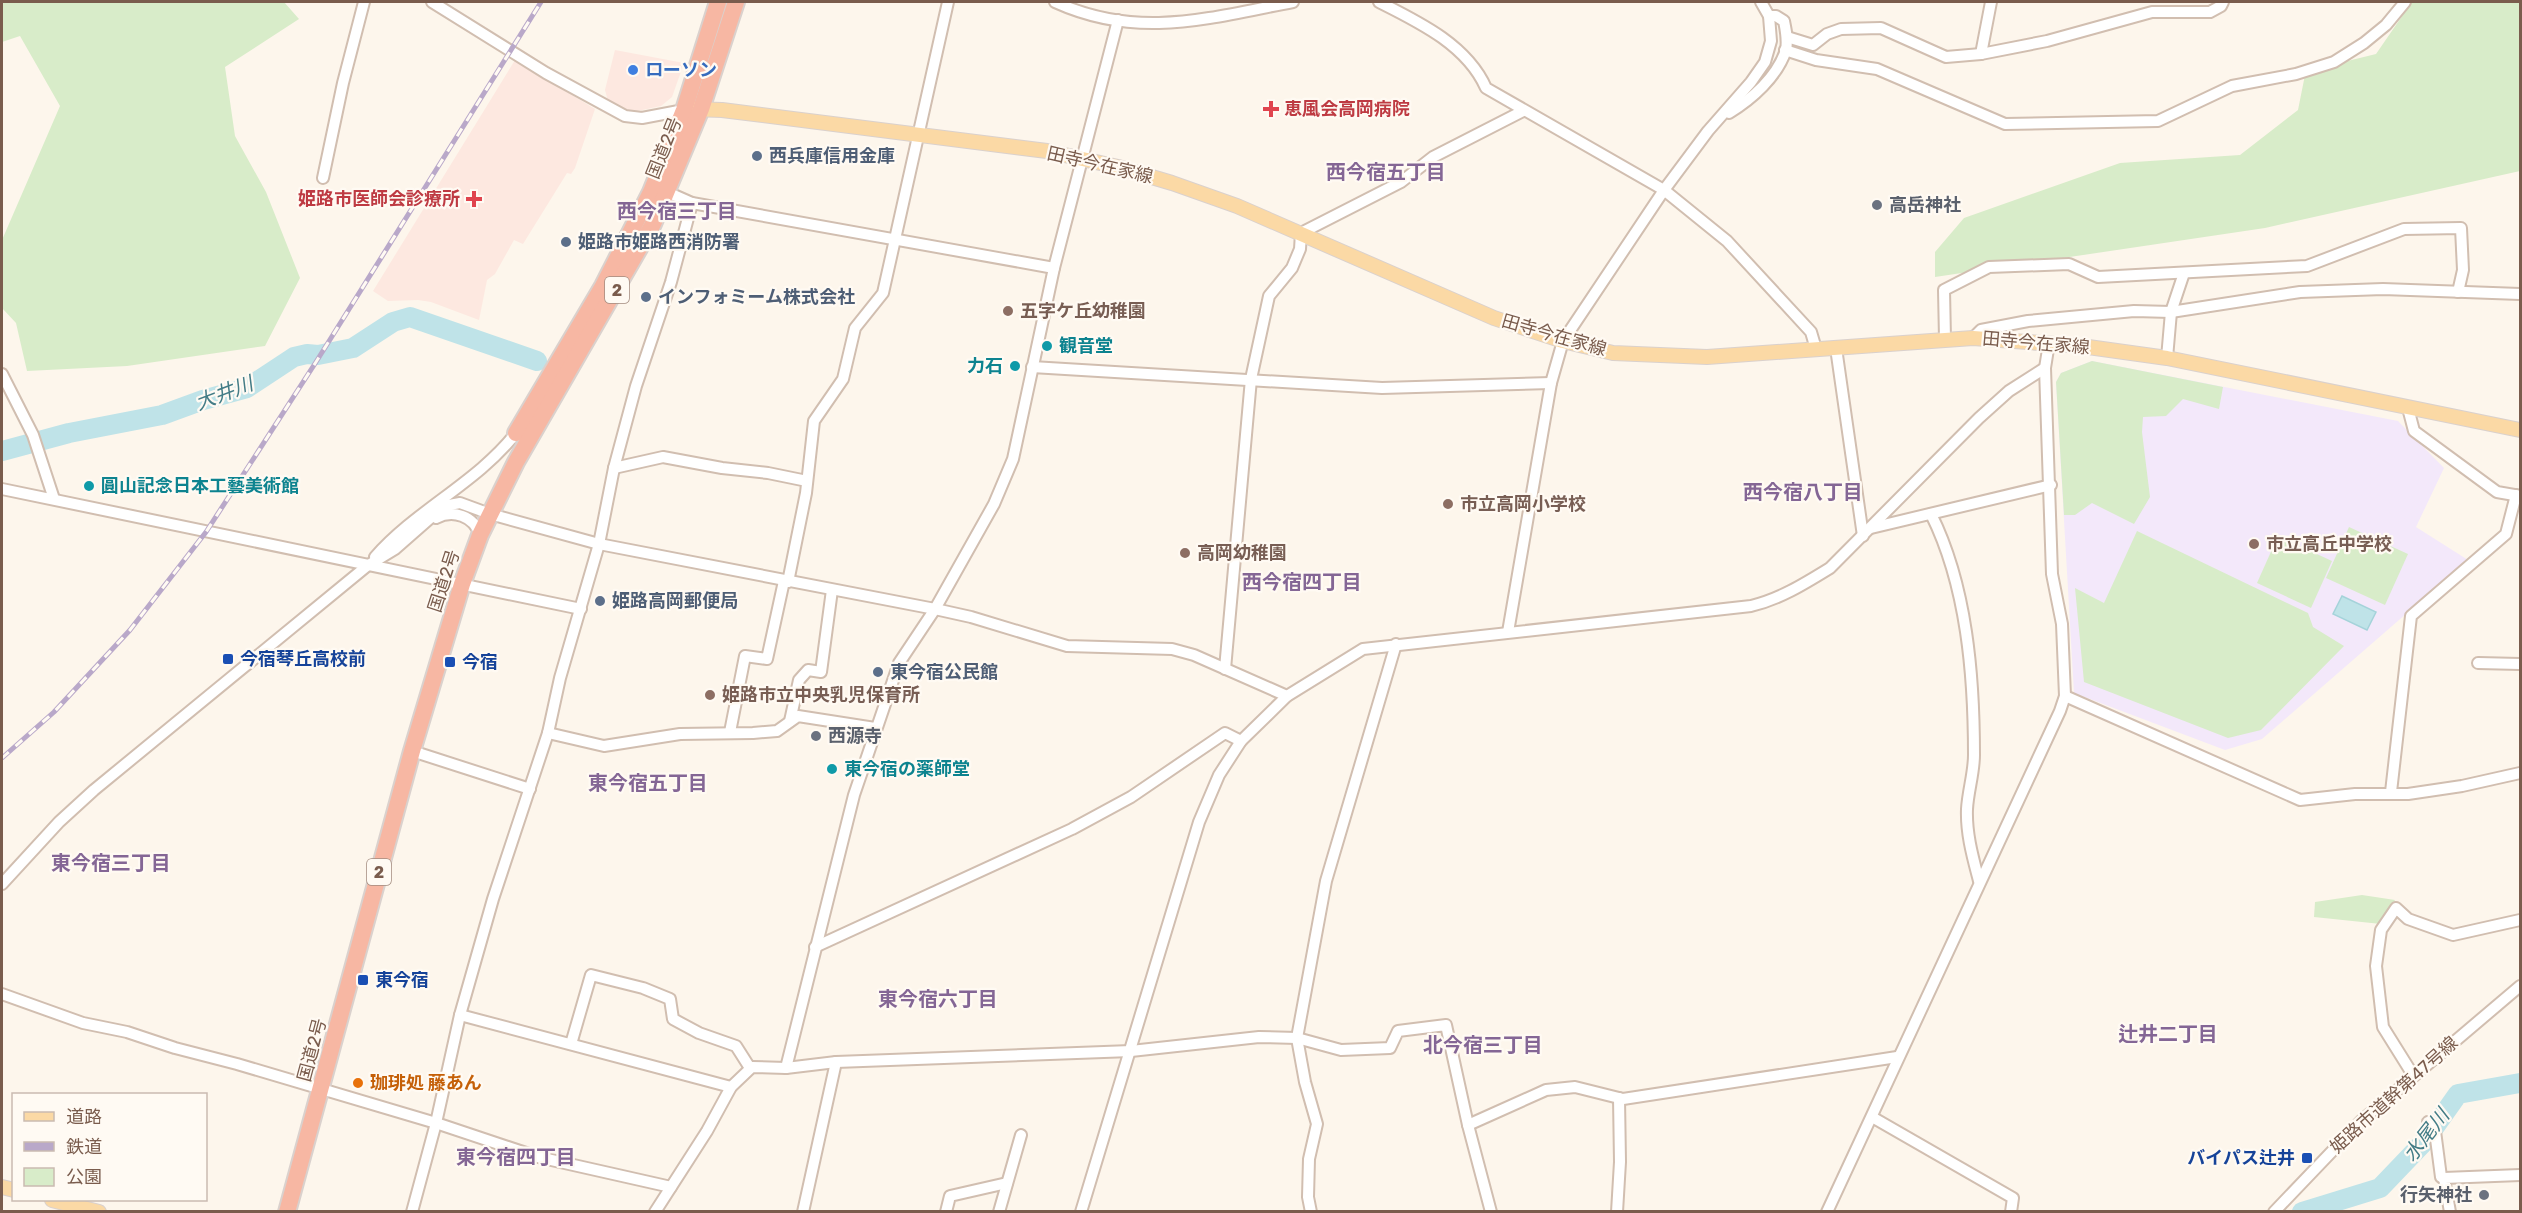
<svg xmlns="http://www.w3.org/2000/svg" width="2522" height="1213" viewBox="0 0 2522 1213" font-family="Rubik,'Noto Sans JP',sans-serif">
<style>
.commercial{fill:#fde8e0}
.education{fill:#f3e8fa}
.green{fill:#d8ecc9}
.water{fill:#bfe3e8;stroke:#a5d3da;stroke-width:1.5}
.lines{fill:none;stroke-linecap:round;stroke-linejoin:round}
.river{stroke:#bfe3e8;stroke-width:20}
.minor-casing{stroke:#d1beb0;stroke-width:14}
.major-casing{stroke:#dad1cd;stroke-width:16}
.highway-casing{stroke:#dad1cd;stroke-width:20}
.minor{stroke:#fff;stroke-width:10}
.major{stroke:#fbd9a5;stroke-width:14}
.highway{stroke:#f7b7a3;stroke-width:16}
.rail-casing{stroke:#b9a8c9;stroke-width:5}
.rail{stroke:#fffaf3;stroke-width:3;stroke-dasharray:9;stroke-linecap:butt}
.shop-dot{fill:#3f7fe0;stroke:#fffaf3;stroke-width:2}
.health-dot{fill:#e0444e;stroke:#fffaf3;stroke-width:2}
.service-dot{fill:#5c6f8a;stroke:#fffaf3;stroke-width:2}
.worship-dot{fill:#6b7280;stroke:#fffaf3;stroke-width:2}
.education-dot{fill:#8d6e63;stroke:#fffaf3;stroke-width:2}
.culture-dot{fill:#0f9aa8;stroke:#fffaf3;stroke-width:2}
.transit-dot{fill:#1a4fb4;stroke:#fffaf3;stroke-width:2}
.food-dot{fill:#e8710a;stroke:#fffaf3;stroke-width:2}
.labels{text-anchor:middle;dominant-baseline:central;stroke-width:4.5;stroke-linejoin:round;paint-order:stroke}
.shield{fill:#fffaf3;stroke:#a28b7f;stroke-width:1.5}
.shield-label{font-size:16px;font-weight:bold;fill:#7a5c4d}
.shop-label{font-size:18px;font-weight:bold;fill:#366cbe;stroke:#fffaf3;text-anchor:start}
.health-label{font-size:18px;font-weight:bold;fill:#be3a42;stroke:#fffaf3;text-anchor:start}
.street-label{font-size:18px;fill:#7a5c4d;stroke:#fffaf3}
.service-label{font-size:18px;font-weight:bold;fill:#4e5e75;stroke:#fffaf3;text-anchor:start}
.worship-label{font-size:18px;font-weight:bold;fill:#5b616d;stroke:#fffaf3;text-anchor:start}
.education-label{font-size:18px;font-weight:bold;fill:#785e54;stroke:#fffaf3;text-anchor:start}
.culture-label{font-size:18px;font-weight:bold;fill:#0d838f;stroke:#fffaf3;text-anchor:start}
.transit-label{font-size:18px;font-weight:bold;fill:#164399;stroke:#fffaf3;text-anchor:start}
.food-label{font-size:18px;font-weight:bold;fill:#c56008;stroke:#fffaf3;text-anchor:start}
.neighbourhood-label{font-size:20px;font-weight:bold;fill:#846695;stroke:#fffaf3}
.water-label{font-size:20px;font-style:italic;fill:#437c86;stroke:#fffaf3}
</style>
<rect width="100%" height="100%" fill="#fdf6ec"/>
<g class="commercial">
<path d="M615,50L684,63L672,97L661,106L633,112L608,101L605,90Z"/>
<path d="M515,60L595,109L575,168L571,174L567,173L523,244L514,240L495,274L487,280L479,320L431,302L418,300L388,301L373,291Z"/>
</g>
<path class="education" d="M2092,361L2398,421L2444,468L2416,527L2468,560L2262,739L2225,750L2074,693L2056,382L2061,373Z"/>
<g class="green">
<path d="M2,2H284L299,19L225,67L235,136L266,192L300,278L265,346L127,366L27,371L16,323L2,308V240L60,106L20,36L2,42Z"/>
<path d="M2406,2H2520V171L2265,228L1935,277V252L1964,218L2120,163L2240,155L2298,110L2305,75L2319,68L2376,54L2407,9Z"/>
<path d="M2092,361L2223,387L2219,409L2183,399L2166,416L2143,417L2142,432L2150,497L2134,524L2092,503L2075,515H2064L2056,382L2061,373Z"/>
<path d="M2349,527L2408,554L2385,605L2326,578Z"/>
<path d="M2137,531L2308,613L2313,627L2344,646L2261,730L2228,738L2084,682L2075,588L2104,603Z"/>
<path d="M2278,536L2332,561L2311,608L2257,583Z"/>
<path d="M2362,895L2395,900L2381,924L2314,917L2315,902Z"/>
</g>
<path class="water" d="M2342,596L2376,612L2367,630L2333,614Z"/>
<g class="lines">
<g class="river">
<path d="M2,451L69,433L162,415L203,400L247,388L294,357L307,354L318,355L353,348L393,322L410,317L537,361"/>
<path d="M2302,1212L2380,1188L2424,1142L2458,1094L2520,1083"/>
</g>
<g class="minor-casing">
<g id="minor">
<path d="M432,2L546,73L625,116L642,118L684,110"/>
<path d="M1055,2C1139,40 1208,18 1293,2"/>
<path d="M1379,2C1419,22 1467,45 1486,88L1664,190L1727,241L1811,332L1816,349"/>
<path d="M1787,37L1813,45L1827,34L1841,29L1881,28L1946,57L1981,54L2047,41L2152,12H2210L2221,6L2223,2"/>
<path d="M1785,50L1816,60L1877,69L2005,124L2158,121L2232,86L2296,74L2334,62L2364,43L2386,25L2405,2"/>
<path d="M1981,54L1991,2"/>
<path d="M1729,113C1752,99 1777,77 1786,50C1788,40 1786,31 1784,21L1776,16H1769"/>
<path d="M323,178L343,83L364,2"/>
<path d="M667,192L692,203L1054,268"/>
<path d="M1973,338L1981,330L2028,321L2134,311L2171,312L2300,292L2383,289L2520,294"/>
<path d="M1945,339L1944,290L1989,267L2069,264L2098,277L2307,266L2404,229L2461,228L2463,270L2458,292"/>
<path d="M1836,348L1863,536"/>
<path d="M2167,358L2171,312L2184,273"/>
<path d="M1032,367L1382,388L1551,383"/>
<path d="M2,374L33,435L54,499"/>
<path d="M2408,408L2414,431L2497,492L2520,496"/>
<path d="M614,468L663,457L722,468L768,473L807,481"/>
<path d="M2,489L581,609"/>
<path d="M1931,514C1967,586 1974,676 1974,755C1974,773 1968,791 1967,809C1966,834 1973,858 1979,881"/>
<path d="M436,518C453,509 474,516 480,535"/>
<path d="M1871,528L2051,485"/>
<path d="M375,557C416,510 478,482 516,433"/>
<path d="M788,582L806,493L814,421L843,379L855,328L883,293L948,2"/>
<path d="M1508,632L1551,383L1563,341L1664,190L1708,131L1751,82L1765,62L1771,41L1769,16L1761,2"/>
<path d="M2478,663L2520,664"/>
<path d="M1225,669L1251,379L1269,296L1292,268L1300,249L1301,233L1401,182L1433,157L1523,111"/>
<path d="M2065,696L2300,800L2355,794H2408L2462,786L2520,773"/>
<path d="M790,721L799,680L808,670L821,672L832,590"/>
<path d="M730,732L745,656L767,659L784,581"/>
<path d="M548,733L604,746L680,734L753,733L777,731L798,716L875,728"/>
<path d="M412,751L530,789"/>
<path d="M2391,792L2411,616L2506,534L2516,495"/>
<path d="M2,884L59,822L94,790L367,566L395,549L444,506L460,503L490,514L599,544L935,609L971,617L1067,646L1172,649L1194,655L1287,696"/>
<path d="M815,947L1072,829L1131,797L1225,733L1241,741"/>
<path d="M2,994L83,1023L127,1032L175,1048L237,1064L436,1123L538,1157L671,1187"/>
<path d="M460,1015L731,1087"/>
<path d="M571,1044L591,975L643,988L670,999L673,1019L699,1033L736,1046L750,1068"/>
<path d="M786,1068L854,795L899,663L935,609L994,504L1013,459L1054,268L1118,20"/>
<path d="M2413,1075L2383,1027L2376,966L2381,930L2396,908L2408,919L2453,935L2520,920"/>
<path d="M1872,1117L2013,1198L2011,1212"/>
<path d="M2428,1122L2435,1131L2441,1177L2444,1178"/>
<path d="M1468,1125L1546,1090L1575,1087L1623,1099L1897,1057"/>
<path d="M412,1212L436,1123L460,1015L493,899L548,733L560,678L599,544L614,468L636,386L671,282L692,203"/>
<path d="M655,1212L707,1131L731,1087L752,1067L786,1068L836,1062L1131,1051L1259,1037L1297,1038L1341,1050L1390,1048L1398,1031L1446,1025L1468,1125L1491,1212"/>
<path d="M803,1212L836,1062"/>
<path d="M946,1212L950,1196L1007,1183"/>
<path d="M999,1212L1021,1135"/>
<path d="M1081,1212L1199,822L1219,775L1241,741L1287,696L1363,649L1751,606C1780,599 1804,584 1830,568L1979,418L2009,391L2045,368"/>
<path d="M1311,1212L1308,1197L1309,1159L1317,1124L1305,1082L1297,1038L1326,881L1396,644"/>
<path d="M1617,1212L1620,1162L1619,1098"/>
<path d="M1827,1212L2060,711L2065,696L2062,624L2052,574L2045,368L2049,343"/>
<path d="M2274,1212L2361,1121L2520,986"/>
<path d="M2450,1212L2444,1178L2520,1175"/>
</g>
</g>
<g class="major-casing">
<g id="major">
<path d="M692,109L722,110L1047,151L1118,167L1172,183L1237,206L1494,318L1563,341L1613,353L1707,357L1973,338L2081,346L2167,358L2520,430"/>
<path d="M2,1187L14,1190"/>
<path d="M52,1200L99,1212"/>
</g>
</g>
<g class="highway-casing">
<g id="highway">
<path d="M516,433L603,286L651,192L684,110L718,2"/>
<path d="M287,1212L412,751L462,584L480,535L516,462L653,224L701,109L736,2"/>
</g>
</g>
<use href="#minor" class="minor"/>
<use href="#major" class="major"/>
<use href="#highway" class="highway"/>
<g class="rail-casing">
<path id="rail" d="M2,758L54,712L130,630L206,532L316,362L541,2"/>
</g>
<use href="#rail" class="rail"/>
</g>
<circle class="shop-dot" cx="633" cy="70" r="6"/>
<g class="health-dot">
<path d="M1268 100h6v6h6v6h-6v6h-6v-6h-6v-6h6z"/>
<path d="M471 190h6v6h6v6h-6v6h-6v-6h-6v-6h6z"/>
</g>
<g class="service-dot">
<circle cx="757" cy="156" r="6"/>
<circle cx="566" cy="242" r="6"/>
<circle cx="646" cy="297" r="6"/>
<circle cx="600" cy="601" r="6"/>
<circle cx="878" cy="672" r="6"/>
</g>
<g class="worship-dot">
<circle cx="1877" cy="205" r="6"/>
<circle cx="816" cy="736" r="6"/>
<circle cx="2484" cy="1195" r="6"/>
</g>
<g class="education-dot">
<circle cx="1008" cy="311" r="6"/>
<circle cx="1448" cy="504" r="6"/>
<circle cx="2254" cy="544" r="6"/>
<circle cx="1185" cy="553" r="6"/>
<circle cx="710" cy="695" r="6"/>
</g>
<g class="culture-dot">
<circle cx="1047" cy="346" r="6"/>
<circle cx="1015" cy="366" r="6"/>
<circle cx="89" cy="486" r="6"/>
<circle cx="832" cy="769" r="6"/>
</g>
<g class="transit-dot">
<rect x="222" y="653" width="12" height="12" rx="3"/>
<rect x="444" y="656" width="12" height="12" rx="3"/>
<rect x="357" y="974" width="12" height="12" rx="3"/>
<rect x="2301" y="1152" width="12" height="12" rx="3"/>
</g>
<circle class="food-dot" cx="358" cy="1083" r="6"/>
<g class="labels">
<g class="shield">
<rect x="605" y="277" width="24" height="26" rx="4.5"/>
<rect x="367" y="859" width="24" height="26" rx="4.5"/>
</g>
<g class="shield-label">
<text x="617" y="290">2</text>
<text x="379" y="872">2</text>
</g>
<g class="shop-label">
<text x="645" y="70">ローソン</text>
</g>
<g class="health-label">
<text x="1284" y="109">恵風会高岡病院</text>
<text x="460" y="199" text-anchor="end">姫路市医師会診療所</text>
</g>
<g class="street-label">
<text transform="translate(664 148) rotate(-68)">国道2号</text>
<text transform="translate(1100 165) rotate(13)">田寺今在家線</text>
<text transform="translate(1554 335) rotate(16)">田寺今在家線</text>
<text transform="translate(2036 343) rotate(5)">田寺今在家線</text>
<text transform="translate(444 581) rotate(-72)">国道2号</text>
<text transform="translate(312 1050) rotate(-75)">国道2号</text>
<text transform="translate(2394 1095) rotate(-42)">姫路市道幹第47号線</text>
</g>
<g class="service-label">
<text x="769" y="156">西兵庫信用金庫</text>
<text x="578" y="242">姫路市姫路西消防署</text>
<text x="658" y="297">インフォミーム株式会社</text>
<text x="612" y="601">姫路高岡郵便局</text>
<text x="890" y="672">東今宿公民館</text>
</g>
<g class="worship-label">
<text x="1889" y="205">高岳神社</text>
<text x="828" y="736">西源寺</text>
<text x="2472" y="1195" text-anchor="end">行矢神社</text>
</g>
<g class="education-label">
<text x="1020" y="311">五字ケ丘幼稚園</text>
<text x="1460" y="504">市立高岡小学校</text>
<text x="2266" y="544">市立高丘中学校</text>
<text x="1197" y="553">高岡幼稚園</text>
<text x="722" y="695">姫路市立中央乳児保育所</text>
</g>
<g class="culture-label">
<text x="1059" y="346">観音堂</text>
<text x="1003" y="366" text-anchor="end">力石</text>
<text x="101" y="486">圓山記念日本工藝美術館</text>
<text x="844" y="769">東今宿の薬師堂</text>
</g>
<g class="transit-label">
<text x="240" y="659">今宿琴丘高校前</text>
<text x="462" y="662">今宿</text>
<text x="375" y="980">東今宿</text>
<text x="2295" y="1158" text-anchor="end">バイパス辻井</text>
</g>
<g class="food-label">
<text x="370" y="1083">珈琲処 藤あん</text>
</g>
<g class="neighbourhood-label">
<text x="1386" y="172">西今宿五丁目</text>
<text x="677" y="211">西今宿三丁目</text>
<text x="1803" y="492">西今宿八丁目</text>
<text x="1302" y="582">西今宿四丁目</text>
<text x="648" y="783">東今宿五丁目</text>
<text x="111" y="863">東今宿三丁目</text>
<text x="938" y="999">東今宿六丁目</text>
<text x="2168" y="1034">辻井二丁目</text>
<text x="1483" y="1045">北今宿三丁目</text>
<text x="516" y="1157">東今宿四丁目</text>
</g>
<g class="water-label">
<text transform="translate(224 393) rotate(-21)">大井川</text>
<text transform="translate(2426 1135) rotate(-52)">水尾川</text>
</g>
</g>
<rect width="2522" height="1213" fill="none" stroke="#7a5c4d" stroke-width="6"/>
<rect x="12" y="1093" width="195" height="108" fill="#fffaf3" stroke="#cabbb1" stroke-width="1.5"/>
<rect x="24" y="1112" width="30" height="9" fill="#fbd9a5" stroke="#cabbb1" stroke-width="1.5"/>
<text x="66" y="1123" font-size="18" fill="#7a5c4d">道路</text>
<rect x="24" y="1142" width="30" height="9" fill="#b9a8c9" stroke="#cabbb1" stroke-width="1.5"/>
<text x="66" y="1153" font-size="18" fill="#7a5c4d">鉄道</text>
<rect x="24" y="1168" width="30" height="18" fill="#d8ecc9" stroke="#cabbb1" stroke-width="1.5"/>
<text x="66" y="1183" font-size="18" fill="#7a5c4d">公園</text>
</svg>
